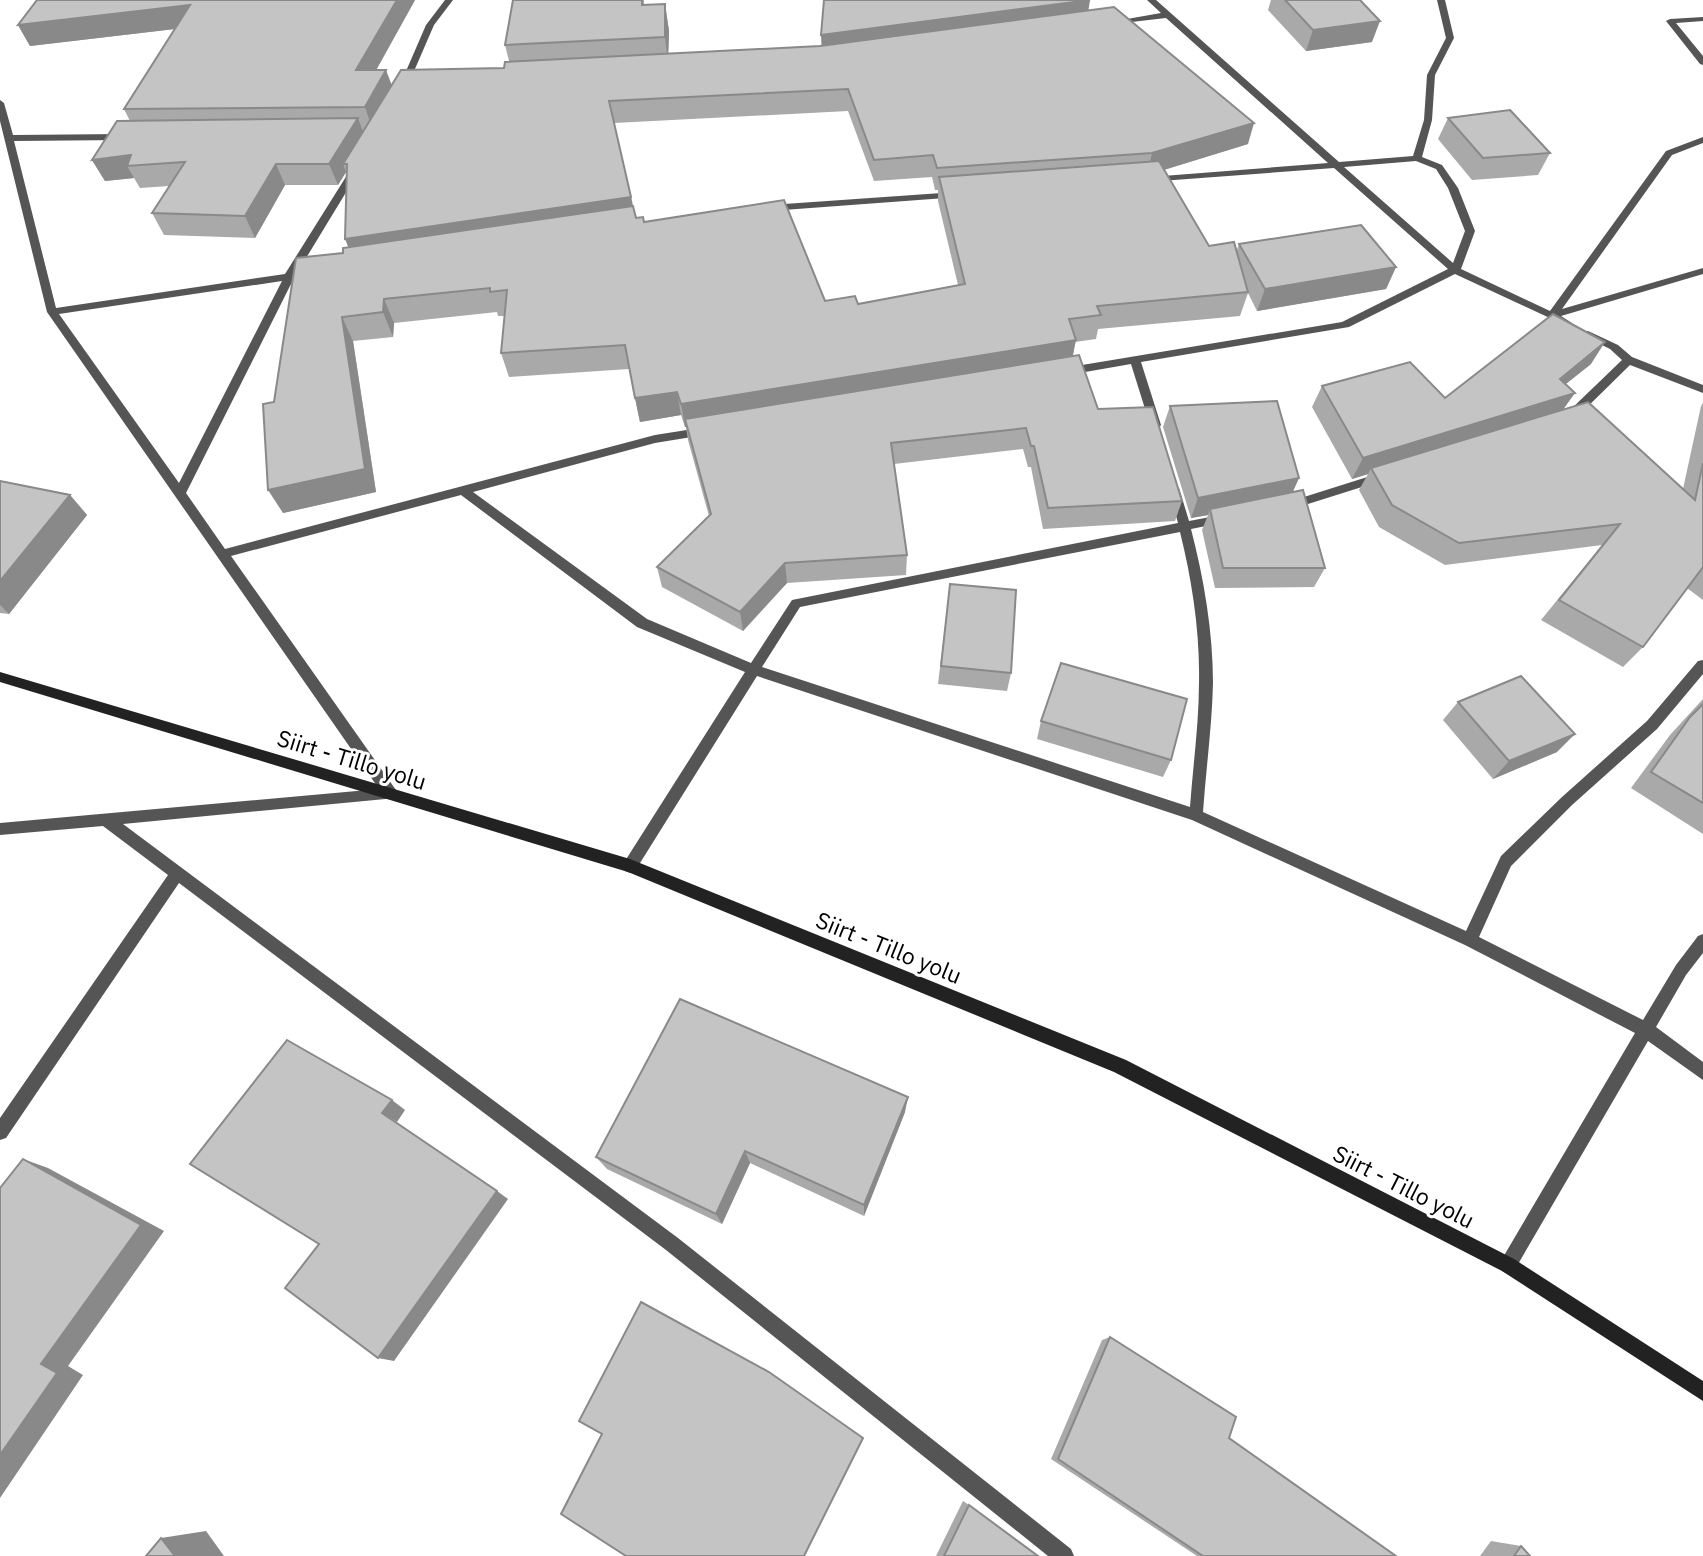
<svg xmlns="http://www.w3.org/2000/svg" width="1703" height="1556" viewBox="0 0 1703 1556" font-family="'IBM Plex Sans',sans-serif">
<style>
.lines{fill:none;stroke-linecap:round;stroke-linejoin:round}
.minor{fill:#555;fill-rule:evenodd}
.secondary{fill:#222;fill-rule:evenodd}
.wall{fill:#a9a9a9;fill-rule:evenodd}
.shaded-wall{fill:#898989}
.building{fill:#c4c4c4;stroke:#898989;stroke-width:2}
.labels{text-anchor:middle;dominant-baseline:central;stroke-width:6;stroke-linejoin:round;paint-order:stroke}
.street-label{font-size:23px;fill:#000;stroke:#fff}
</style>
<rect width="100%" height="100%" fill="#fff"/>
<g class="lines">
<g class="minor">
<path d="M445,0H453L434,25L408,85L401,87L400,85L426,25Z"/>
<path d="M1147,0H1156L1339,162L1413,156L1424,120L1427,75L1446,38L1437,0H1445L1454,38L1435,75L1432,120L1422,157L1442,165L1458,188L1475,231L1461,269L1550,311L1666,151L1703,137V143L1672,155L1562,309L1703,268V274L1561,316L1572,323L1567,326L1455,274L1349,327L1141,362L1161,425L1159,428H1151L1131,364L1068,375L1063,371L1064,368L1342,322L1448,269L1334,168L1147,182L1145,180L1150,177L1328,163L1166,18L1114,24L1110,22L1161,13ZM1416,161L1436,169L1448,188L1465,231L1453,263L1344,167Z"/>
<path d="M1703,17V21L1676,23L1703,56V65L1700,64L1666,21L1670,19Z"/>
<path d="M0,100L4,103L13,135L123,134L128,137L123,140L14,141L56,308L285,274L354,164L362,166L297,273L310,271L315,274L310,277L293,280L186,493L225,549L655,435L706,427L710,428V434L655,443L473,492L647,619L751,663L792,600L1178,523L1169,491L1175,487L1179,488L1189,521L1221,515L1227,519L1221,523L1191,529C1204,579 1213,632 1213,683C1212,726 1206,769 1203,812L1466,931L1501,856L1562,797L1647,721L1698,661L1703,660V674L1657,729L1572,805L1511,866L1479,937L1643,1020L1676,965L1698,936L1703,934V953L1686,975L1656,1027L1703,1062V1080L1648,1041L1514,1271L1508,1274L1502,1271L1499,1265L1502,1259L1635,1033L1465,945L1192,820L757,676L635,871L630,873L625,871L623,866L625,861L745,672L637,627L461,495L231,556L396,790L398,794L396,798L123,824L678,1238L1071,1549L1074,1556H1048L666,1250L179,883L6,1138L0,1140V1118L168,875L103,826L0,835V823L379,789L47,312L0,121ZM282,281L179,483L59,314ZM1180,532C1192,580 1200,632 1199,682C1199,724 1193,765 1190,807L762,667L800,607Z"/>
<path d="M956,192L961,195L959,197L770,211L765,208L770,205Z"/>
<path d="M1588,331L1618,345L1632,357L1703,385V393L1630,365L1576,418H1568V412L1622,360L1610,349L1584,336V332Z"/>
<path d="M1380,473L1384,474V480L1289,510L1283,506L1285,503Z"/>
</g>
<path class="secondary" d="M0,672L630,859L1126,1060L1514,1259L1703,1381V1401L1502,1271L1114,1072L628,872L0,682Z"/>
</g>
<g class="wall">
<path d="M415,0L376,70L392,85L504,68L509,61L505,45L513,0H644V5L665,4L669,31L668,54L821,46L1088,10L1248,144L1164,170L1209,246L1236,252L1239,244L1396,267L1386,289L1257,311L1248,293L1240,316L1098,329L1096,339L1075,342L1073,356L1098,409L1182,501L1175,521L1043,529L1031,467H1028L1023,449L894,464L907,555L906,575L787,583L743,631L662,587L657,567L709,516L688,440L686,427H685L681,415L640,422L629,369L509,377L501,353L505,316H498L497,312L394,323L393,337L353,341L376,492L283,513L274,402L343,253L348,248L346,172L338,185H285L255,238L164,235L152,213L169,186L140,188L134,178L105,181L92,160L130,121L124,109L175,29L30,46L18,25ZM848,111L874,181L932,177L935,190H938V201L958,285L858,304L825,301L636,218L614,123Z"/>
<path d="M1271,0H1360L1372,42L1306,51L1268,10Z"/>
<path d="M1448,118L1550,153L1538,175L1472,180L1438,139Z"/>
<path d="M1591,364L1565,384L1563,409L1683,489L1701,406L1703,403V600L1687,588L1643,647L1623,667L1541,620L1602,545L1445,565L1379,527L1359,490L1368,474L1352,479L1312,407L1322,386L1445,398Z"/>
<path d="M1170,406L1299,478L1292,493L1325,568L1314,587L1215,588L1202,530L1208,515L1191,518L1163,427Z"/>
<path d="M0,481L70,495L87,515L9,614L0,613Z"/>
<path d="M950,584L1011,673L1007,691L938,684Z"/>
<path d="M1703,699V834L1631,788L1670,735Z"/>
<path d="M1458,702L1557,752L1493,779L1443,720Z"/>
<path d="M1041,721L1171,760L1163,777L1037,739Z"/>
<path d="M905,1112L864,1216L750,1163L722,1224L607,1169L596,1157Z"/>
<path d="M1110,1337L1229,1438L1396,1556H1197L1051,1459L1102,1340Z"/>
<path d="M963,1501L969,1505L1038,1556H936Z"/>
<path d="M1491,1541L1521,1546L1530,1556H1480Z"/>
</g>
<g class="shaded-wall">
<path d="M397,0H415L364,92L356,70Z"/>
<path d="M1090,0L1087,20L822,55L821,35Z"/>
<path d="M665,4L669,31L668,64L665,37Z"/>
<path d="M190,5L200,26L30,46L18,25Z"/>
<path d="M1380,21L1372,42L1306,51L1313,30Z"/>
<path d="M386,70L394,91L372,128L365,107Z"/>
<path d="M358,118L366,140L347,164H343L346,172L338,185L329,164Z"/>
<path d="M1254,123L1248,144L1147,175L1152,153Z"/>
<path d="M131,155L127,166L134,178L105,181L92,160Z"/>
<path d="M276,164L285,185L255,238L245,216Z"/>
<path d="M631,197L635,219L354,261L345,239Z"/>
<path d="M1396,267L1386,289L1257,311L1265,289Z"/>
<path d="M384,299L394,323L393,337L383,312Z"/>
<path d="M342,317L353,341L376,492L283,513L268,490Z"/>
<path d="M1076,340L1071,364L685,419L686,427H685L681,404Z"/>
<path d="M1605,342L1591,364L1546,400L1560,379Z"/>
<path d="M677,392L681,415L640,422L635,398Z"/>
<path d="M1575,393L1560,414L1371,468L1368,474L1352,479L1363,458Z"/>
<path d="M1299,478L1290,498L1210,509L1208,515L1191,518L1198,498Z"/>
<path d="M70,495L87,515L9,614L0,605V581Z"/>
<path d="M785,563L787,583L743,631L740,612Z"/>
<path d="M1575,734L1557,752L1493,779L1509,761Z"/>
<path d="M908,1097L905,1112L864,1216V1205Z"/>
<path d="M392,1100L405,1110L397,1122L382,1113Z"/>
<path d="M745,1151L750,1163L722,1224L716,1214Z"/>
<path d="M23,1159L48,1168L164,1231L68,1366L83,1375L0,1498V1455L41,1364Z"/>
<path d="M497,1191L508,1199L394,1361L378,1358Z"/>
<path d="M206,1531L224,1556H175L161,1538Z"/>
</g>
<g class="building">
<path d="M37,0H397L356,70H386L365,107L124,109L190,5L18,25Z"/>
<path d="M513,0H642V5L665,4V37L505,45Z"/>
<path d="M824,0H1090L821,35Z"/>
<path d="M1285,0H1360L1380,21L1313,30Z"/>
<path d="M1114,7L1254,123L1152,153L937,168L933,155L874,160L848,89L609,101L631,197L345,239L347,164H343L401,70L504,68L505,62L820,46Z"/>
<path d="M1510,110L1550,153L1483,158L1448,118Z"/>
<path d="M358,118L329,164H276L245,216L152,213L185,162L127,166L131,155L92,160L117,121Z"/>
<path d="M1159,161L1209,246L1234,242L1248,292L1097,306L1101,315L1069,319L1076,340L681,404L677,392L635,398L625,345L501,353L507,290L490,292V288L384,299L383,312L342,317L365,469L268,490L263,404L274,402L296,258L343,253V248L633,206L636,218L643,217L644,222L784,200L825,301L855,296L858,304L965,284L939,177Z"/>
<path d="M1361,225L1396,267L1265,289L1239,244Z"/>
<path d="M1553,314L1605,342L1560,379L1575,393L1363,458L1322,386L1410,362L1445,398Z"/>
<path d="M1079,355L1098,409L1153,407L1182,501L1048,508L1034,446H1031L1026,428L891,443L907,555L785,563L740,612L657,567L711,514L685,419Z"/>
<path d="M1277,401L1299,478L1198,498L1170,406Z"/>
<path d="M1588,402L1695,500L1703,463V567L1643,647L1559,600L1620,524L1459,543L1392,505L1371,468Z"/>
<path d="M0,481L70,495L0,581Z"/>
<path d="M1303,490L1325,568H1223L1210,509Z"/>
<path d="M950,584L1016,590L1011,673L941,666Z"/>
<path d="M1061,663L1187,699L1171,760L1041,721Z"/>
<path d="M1521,676L1575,734L1509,761L1458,702Z"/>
<path d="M1703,704V803L1651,772L1690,717Z"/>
<path d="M680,999L908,1097L864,1205L745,1151L716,1214L596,1157Z"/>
<path d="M287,1040L392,1100L382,1113L497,1191L378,1358L285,1288L319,1244L190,1164Z"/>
<path d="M23,1159L141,1225L41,1364L57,1373L0,1455V1188Z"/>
<path d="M641,1302L769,1372L863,1438L804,1556H626L561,1514L602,1434L579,1421Z"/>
<path d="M1110,1337L1236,1417L1229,1438L1396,1556H1203L1058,1459Z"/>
<path d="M969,1505L1038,1556H944Z"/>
<path d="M161,1538L175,1556H146Z"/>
<path d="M1521,1546L1530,1556H1514Z"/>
</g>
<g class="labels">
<g class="street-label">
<text transform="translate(352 759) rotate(17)">Siirt - Tillo yolu</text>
<text transform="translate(889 947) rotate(22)">Siirt - Tillo yolu</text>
<text transform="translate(1404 1186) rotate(27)">Siirt - Tillo yolu</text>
</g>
</g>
</svg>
